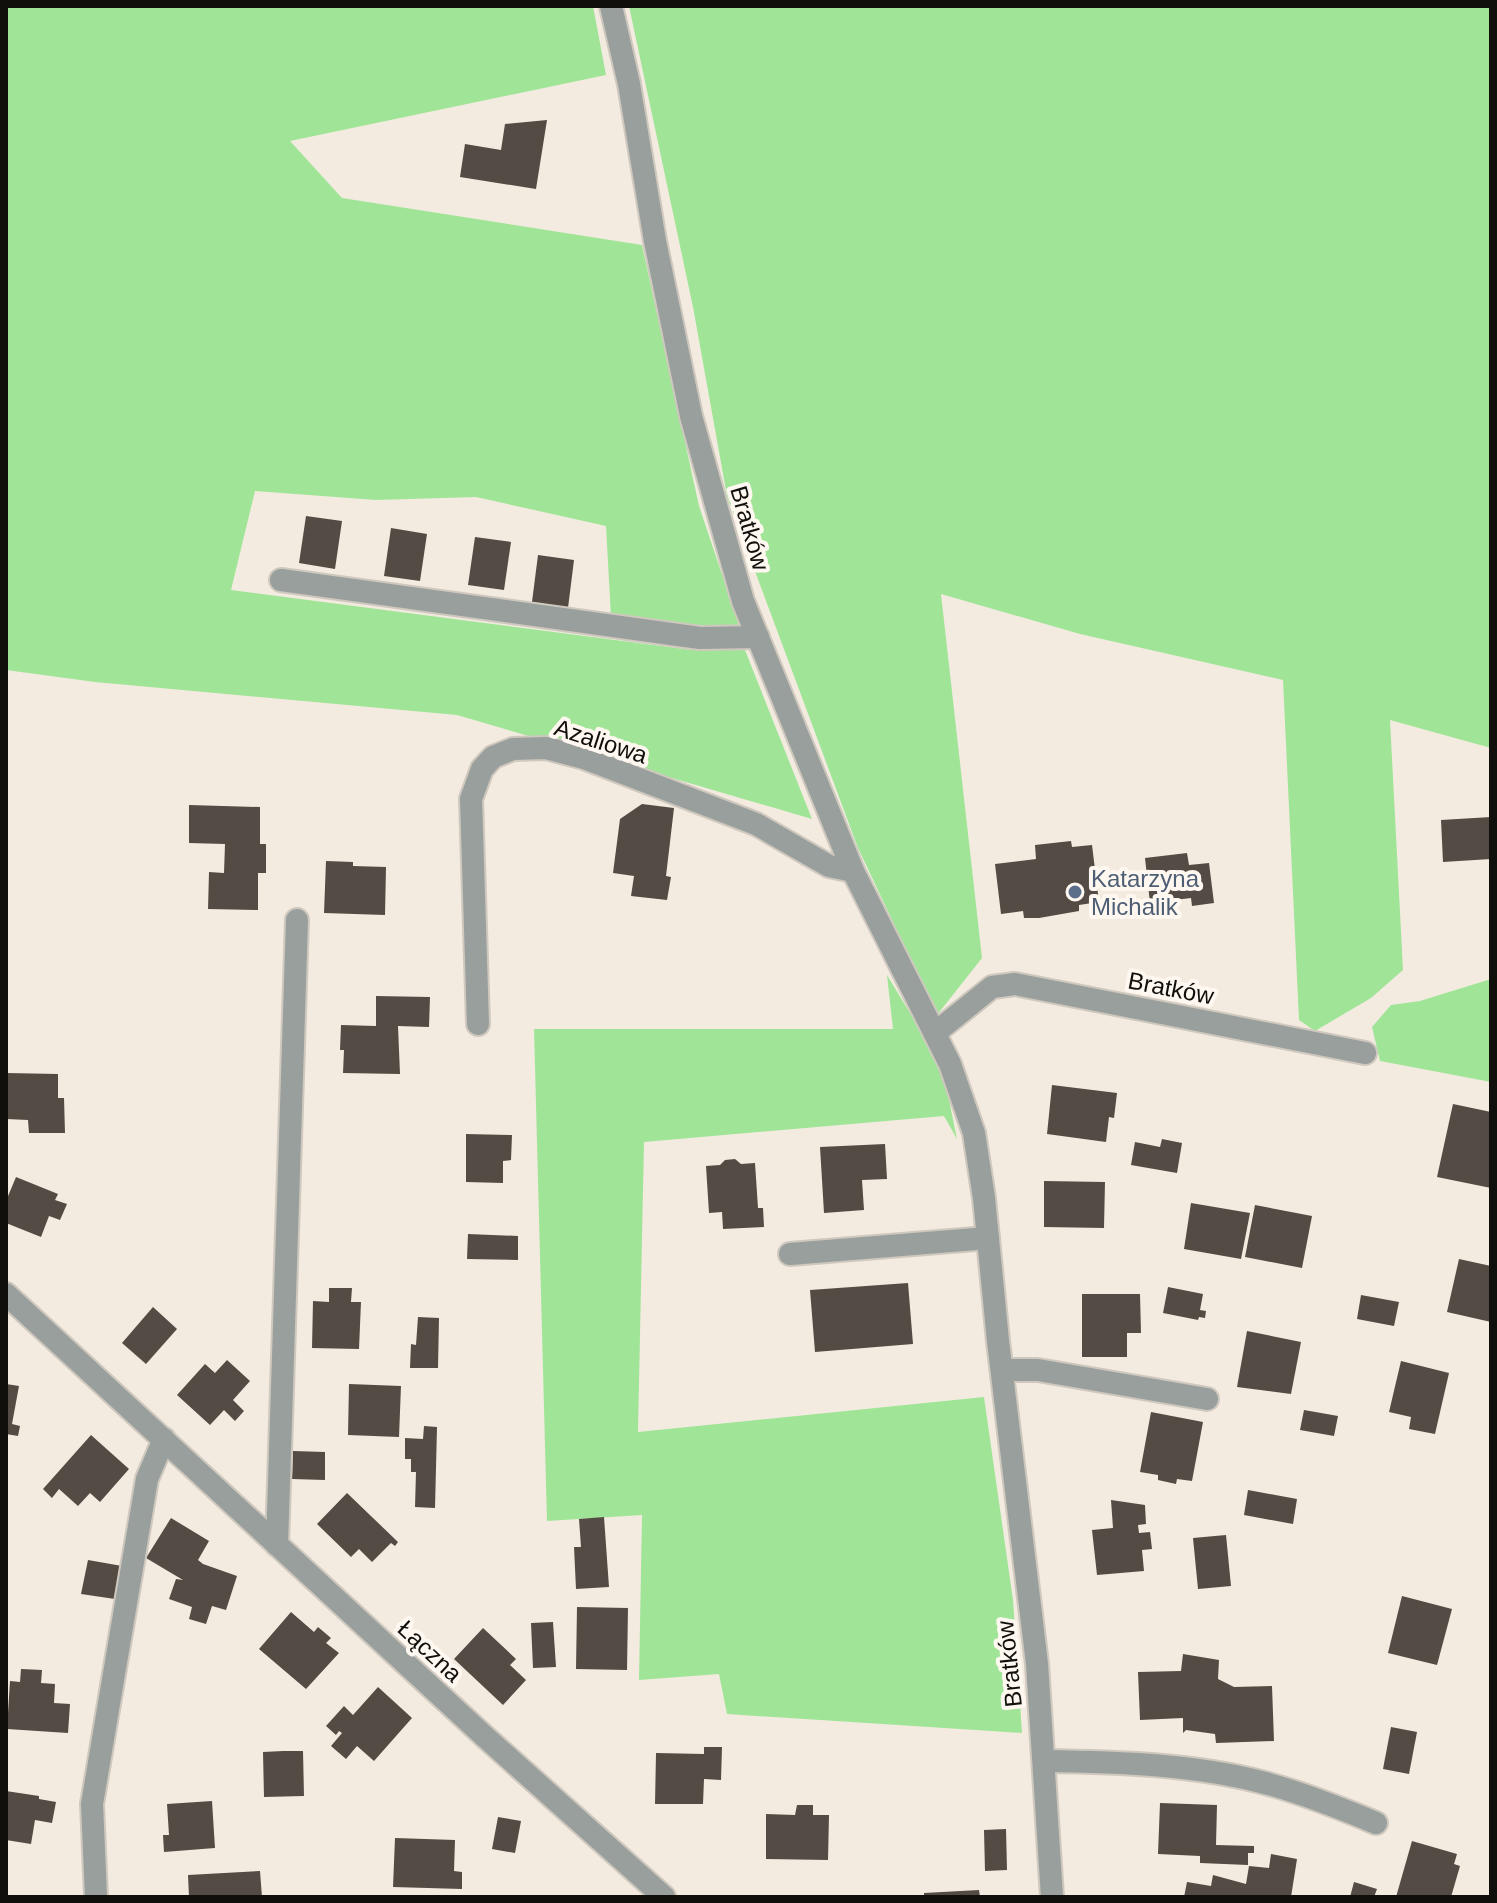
<svg xmlns="http://www.w3.org/2000/svg" width="1497" height="1903" viewBox="0 0 1497 1903" font-family="Arial,sans-serif">
<style>
.green{fill:#a0e597}
.building{fill:#544c44}
.lines{fill:none;stroke-linecap:round;stroke-linejoin:round}
.minor-casing{stroke:#cfc8be;stroke-width:26}
.minor{stroke:#999f9c;stroke-width:22}
.service-dot{fill:#5c6f8a;stroke:#fff8f0;stroke-width:3}
.labels{text-anchor:middle;dominant-baseline:central;stroke-width:8;stroke-linejoin:round;paint-order:stroke}
.street-label{font-size:24px;fill:#110f0b;stroke:#fff8f0}
.service-label{font-size:24px;fill:#4e5e75;stroke:#fff8f0;text-anchor:start}
</style>
<rect width="100%" height="100%" fill="#f3ebe0"/>
<g class="green">
<path d="M6,6H593L606,75L290,141L342,198L642,245L699,506L740,628L726,633L611,617L606,526L476,497L376,500L255,491L231,590L692,650H745L812,819L457,715L95,682L6,670Z"/>
<path d="M629,6H1491V748L1390,720L1403,970L1371,998L1315,1031L1299,1020L1283,680L1080,634L941,594L982,958L937,1015L858,848L727,496L693,307Z"/>
<path d="M887,975L919,1028L946,1085L957,1139L944,1116L644,1142L638,1432L984,1397L1013,1600L1022,1733L727,1714L719,1674L639,1680L642,1515L547,1521L534,1029H893Z"/>
<path d="M1491,979V1082L1380,1061L1372,1027L1391,1005L1420,1001Z"/>
</g>
<g class="building">
<path d="M547,120L536,189L460,177L465,144L501,150L505,124Z"/>
<path d="M306,516L342,521L335,569L299,563Z"/>
<path d="M391,528L427,534L420,581L384,576Z"/>
<path d="M475,537L511,542L504,590L468,585Z"/>
<path d="M538,555L574,560L568,608L532,602Z"/>
<path d="M642,804L674,808L666,876L671,877L667,900L631,896L634,876L613,873L620,819Z"/>
<path d="M189,805L260,807V844H266V873H258V910L208,909L209,872L224,873L225,844L189,843Z"/>
<path d="M1491,817V859L1443,862L1441,820Z"/>
<path d="M1071,841L1072,847L1092,845L1099,902L1079,905V911L1039,918H1024L1023,911L1001,914L995,864L1036,859L1035,845Z"/>
<path d="M1187,853L1189,865L1209,863L1214,903L1192,906L1191,898L1150,903L1145,858Z"/>
<path d="M326,861L353,862V866L386,867L385,915L324,913Z"/>
<path d="M376,996L430,997L429,1027L398,1026L400,1074L343,1073L344,1050H340L341,1025L376,1026Z"/>
<path d="M6,1073L58,1074V1098H64L65,1133H29L28,1120L6,1119Z"/>
<path d="M1052,1085L1117,1093L1114,1118L1109,1117L1106,1142L1047,1134Z"/>
<path d="M1453,1104L1491,1112V1188L1437,1177Z"/>
<path d="M466,1134L512,1135L511,1160L503,1161V1183L466,1182Z"/>
<path d="M1162,1139L1182,1143L1177,1173L1131,1165L1135,1142L1160,1147Z"/>
<path d="M885,1144L887,1179L862,1180L864,1210L824,1213L820,1147Z"/>
<path d="M735,1159L741,1164L755,1163L758,1208H763L764,1227L723,1229L722,1212L709,1213L706,1166L720,1165L725,1160Z"/>
<path d="M16,1177L58,1194L55,1200L67,1204L60,1220L49,1216L41,1237L6,1223V1201Z"/>
<path d="M1044,1181L1105,1182L1104,1228L1044,1227Z"/>
<path d="M1191,1203L1250,1213L1241,1259L1184,1249Z"/>
<path d="M1255,1205L1312,1216L1302,1268L1245,1257Z"/>
<path d="M468,1234L518,1236V1260L467,1259Z"/>
<path d="M1459,1259L1491,1266V1322L1447,1312Z"/>
<path d="M908,1283L913,1344L815,1352L810,1290Z"/>
<path d="M1168,1287L1203,1294L1200,1310L1206,1311L1205,1318L1199,1317L1198,1320L1163,1313Z"/>
<path d="M329,1288H352L351,1302H361L359,1349L312,1348L313,1301L329,1302Z"/>
<path d="M1082,1294H1140L1141,1333H1127V1357H1082Z"/>
<path d="M1361,1295L1399,1302L1394,1326L1357,1319Z"/>
<path d="M153,1307L177,1329L146,1364L122,1343Z"/>
<path d="M418,1317L439,1318L438,1368H410L411,1344L416,1345Z"/>
<path d="M1247,1331L1301,1342L1291,1394L1237,1387Z"/>
<path d="M227,1360L250,1381L233,1400L244,1411L235,1421L224,1410L210,1425L177,1395L205,1364L215,1373Z"/>
<path d="M1401,1361L1449,1373L1435,1434L1409,1429L1411,1417L1389,1412Z"/>
<path d="M6,1384L19,1386L12,1424L20,1426L18,1436L6,1434Z"/>
<path d="M349,1384L401,1386L399,1437L348,1435Z"/>
<path d="M1304,1410L1338,1416L1334,1436L1300,1430Z"/>
<path d="M1151,1412L1203,1422L1192,1481L1177,1479L1176,1484L1158,1480V1475L1140,1472Z"/>
<path d="M424,1426L437,1427L435,1508L415,1507L416,1472H411V1459H405V1438L423,1439Z"/>
<path d="M91,1435L129,1469L100,1502L90,1493L78,1506L59,1489L52,1498L43,1489Z"/>
<path d="M293,1451L325,1452V1480L292,1479Z"/>
<path d="M1248,1490L1297,1499L1293,1524L1244,1515Z"/>
<path d="M347,1493L398,1542L395,1546L391,1543L372,1562L359,1549L351,1557L317,1524Z"/>
<path d="M1111,1500L1145,1505L1146,1524L1138,1525L1139,1533L1150,1532L1152,1549L1142,1550L1144,1571L1097,1575L1092,1530L1113,1528Z"/>
<path d="M604,1517L609,1587L576,1589L574,1547H581L579,1519Z"/>
<path d="M171,1518L209,1541L198,1560L203,1564L237,1576L226,1610L212,1606L206,1624L189,1619L192,1607L169,1599L176,1579L183,1580L146,1558Z"/>
<path d="M1226,1535L1231,1586L1198,1589L1193,1538Z"/>
<path d="M88,1560L122,1566L115,1599L81,1594Z"/>
<path d="M1402,1596L1452,1609L1437,1665L1388,1653Z"/>
<path d="M577,1607L628,1608L627,1670L576,1669Z"/>
<path d="M291,1612L314,1632L318,1627L331,1638L326,1643L339,1653L306,1689L259,1649Z"/>
<path d="M553,1622L556,1667L533,1668L531,1623Z"/>
<path d="M483,1628L516,1659L510,1665L526,1680L503,1705L454,1659Z"/>
<path d="M1183,1654L1219,1660L1218,1679L1234,1687L1272,1686L1274,1741L1216,1743L1215,1734L1186,1730L1183,1733V1718L1140,1720L1138,1672L1181,1671Z"/>
<path d="M21,1669L42,1670L41,1683L55,1684L54,1703L70,1704L68,1733L7,1729L10,1681L20,1682Z"/>
<path d="M378,1687L412,1718L374,1761L357,1746L346,1759L331,1746L342,1733L339,1731L336,1735L326,1726L344,1706L353,1715Z"/>
<path d="M1391,1727L1417,1732L1409,1774L1383,1769Z"/>
<path d="M704,1747H722L721,1780L704,1779L703,1804H655L656,1753L704,1754Z"/>
<path d="M283,1751H303L304,1796L264,1797L263,1752Z"/>
<path d="M6,1791L39,1796V1799L56,1802L52,1823L35,1820L31,1844L6,1840Z"/>
<path d="M212,1801L215,1848L164,1852L163,1835H169L167,1804Z"/>
<path d="M1160,1803L1217,1805L1216,1845L1254,1846V1853H1248V1865L1200,1863V1856L1158,1854Z"/>
<path d="M797,1805H813V1815H829L828,1860L766,1859V1814L795,1815Z"/>
<path d="M498,1817L521,1821L515,1853L492,1849Z"/>
<path d="M1006,1829L1007,1870L985,1871L984,1830Z"/>
<path d="M395,1838L455,1840L454,1871L462,1872V1889L393,1887Z"/>
<path d="M1412,1841L1457,1854L1454,1864L1460,1866L1451,1897H1396Z"/>
<path d="M1271,1854L1297,1859L1291,1897H1184L1187,1882L1211,1886L1213,1875L1246,1884L1249,1866L1269,1868Z"/>
<path d="M260,1871L262,1897H189L188,1875Z"/>
<path d="M1354,1882L1377,1889L1374,1897H1350Z"/>
<path d="M979,1890L980,1897H924V1893Z"/>
</g>
<g class="lines">
<g class="minor-casing">
<g id="minor">
<path d="M611,6L629,84L655,241L691,416L743,601L853,871L950,1064L974,1133L984,1198L998,1341L1037,1664L1052,1897"/>
<path d="M281,580L700,638L758,637"/>
<path d="M478,1024L471,799L482,769L493,757L513,749L546,748L584,758L756,824L829,866L853,871"/>
<path d="M935,1033L992,987L1015,984L1365,1053"/>
<path d="M790,1254L988,1238"/>
<path d="M6,1294L483,1735L664,1897"/>
<path d="M1002,1370H1038L1207,1399"/>
<path d="M277,1545L297,920"/>
<path d="M1044,1761C1117,1762 1194,1764 1265,1783C1303,1793 1340,1808 1376,1823"/>
<path d="M96,1897L92,1804L147,1479L164,1439"/>
</g>
</g>
<use href="#minor" class="minor"/>
</g>
<circle class="service-dot" cx="1075" cy="892" r="8"/>
<g class="labels">
<g class="street-label">
<text transform="translate(750 528) rotate(74)">Bratków</text>
<text transform="translate(601 741) rotate(18)">Azaliowa</text>
<text transform="translate(1171 988) rotate(11)">Bratków</text>
<text transform="translate(430 1651) rotate(43)">Łączna</text>
<text transform="translate(1009 1664) rotate(-96)">Bratków</text>
</g>
<g class="service-label">
<text x="1091" y="878">Katarzyna<tspan x="1091" dy="28">Michalik</tspan></text>
</g>
</g>
<rect width="1497" height="1903" fill="none" stroke="#110f0b" stroke-width="16"/>
</svg>
